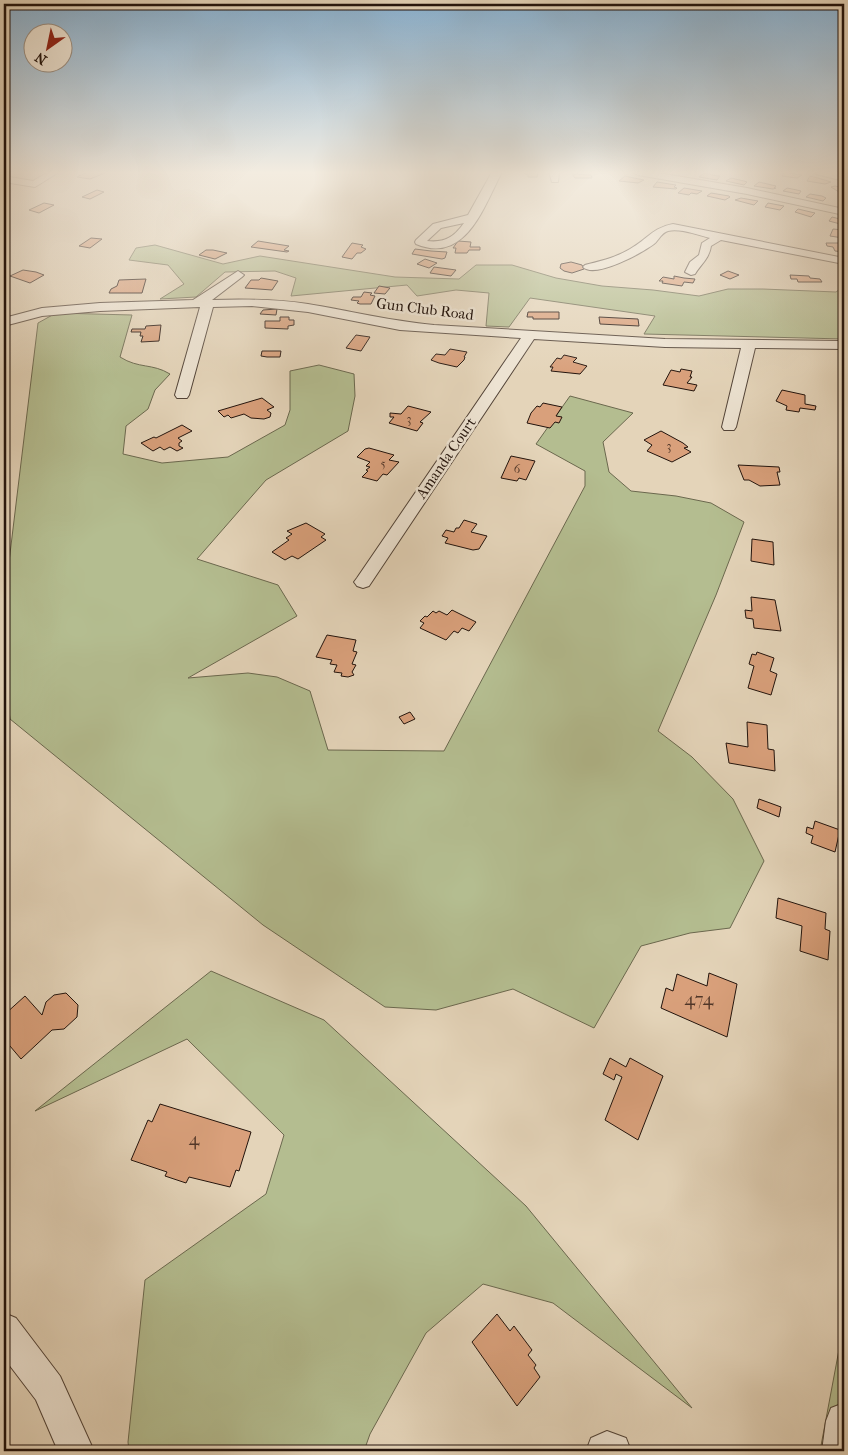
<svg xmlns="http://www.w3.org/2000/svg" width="848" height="1455" viewBox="0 0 848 1455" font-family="'IM FELL French Canon',serif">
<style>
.green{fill:#b4bd90;stroke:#6b684e}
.building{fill:#d9a07b;stroke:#22130c}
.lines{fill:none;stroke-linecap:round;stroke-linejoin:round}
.minor-casing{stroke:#524337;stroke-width:2}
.minor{fill:#ede3d2;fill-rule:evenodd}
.labels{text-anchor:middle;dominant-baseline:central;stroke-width:5;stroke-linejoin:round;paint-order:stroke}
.far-number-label{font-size:12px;fill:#503628}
.far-street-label{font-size:15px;fill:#22130c;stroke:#ede3d2}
.near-number-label{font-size:18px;fill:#503628}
</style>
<rect width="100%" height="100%" fill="#e4d4b9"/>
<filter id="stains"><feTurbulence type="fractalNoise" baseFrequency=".004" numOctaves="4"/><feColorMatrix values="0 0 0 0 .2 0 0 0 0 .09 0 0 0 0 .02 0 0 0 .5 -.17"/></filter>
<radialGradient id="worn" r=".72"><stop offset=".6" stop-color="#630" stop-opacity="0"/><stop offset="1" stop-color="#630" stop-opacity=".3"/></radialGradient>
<g class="green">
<path d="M155,245L223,264L260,256L395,277L459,279L476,265H512L556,278L602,286L653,290L699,296L728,289H763L836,292L844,286V339L644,334L655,316L530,298L509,327L486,326L489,293L456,290L417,296L407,285L291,296L296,278L275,271L225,272L196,297L160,299L184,284L168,265L129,260L136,248Z"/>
<path d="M56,313L132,315L120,357C139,369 152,363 170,374L155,390L148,409L126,426L123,454L162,463L228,457L285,425L290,410V371L319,365L354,374L355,396L348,431L266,480L197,559L278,585L297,616L188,678L248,673L277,677L310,691L328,750L444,751L585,486V471L536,444L570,396L633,413L603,442L609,472L631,491L676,496L711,503L744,522L716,595L658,731L692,757L733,799L764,861L730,928L690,933L641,946L594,1028L513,989L436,1010L385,1007L263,925L10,719L4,672V603L38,323Z"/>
<path d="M211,971L324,1020L526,1206L692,1408L553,1303L483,1284L426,1333L370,1434L364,1451H129L128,1442L145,1280L266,1194L284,1135L187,1039L35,1111Z"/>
<path d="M844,1323V1451H820Z"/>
</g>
<g class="building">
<path d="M87,172H96L105,173L90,179L77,177Z"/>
<path d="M525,172H538L537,177H528V174H525Z"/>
<path d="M785,172L790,173L802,175L797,178L782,176Z"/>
<path d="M704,173L717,176H720L717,180L699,177Z"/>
<path d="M572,174L591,175L592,178H575Z"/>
<path d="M625,176L629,177L644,180L638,183L619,181Z"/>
<path d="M810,176L818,178L831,182L825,184L807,181Z"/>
<path d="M731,178L744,181L747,182L744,185L726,181Z"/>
<path d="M657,182L676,185L674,187L677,188L676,189L653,187Z"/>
<path d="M759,182L776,186L774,188H776L773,189L754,186Z"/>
<path d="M835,186L844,188V196L840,194H844L842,192H839L831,187Z"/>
<path d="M684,188L702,191L697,194L691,193L689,195L678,193Z"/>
<path d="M787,188L797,190L801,191L799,194L783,191Z"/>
<path d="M97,190L104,192L90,199L82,197Z"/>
<path d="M711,193L729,196L730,197L725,200L707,196Z"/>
<path d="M810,194L822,196L826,198L823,201L806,197Z"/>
<path d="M741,198L758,201L754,205L735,200Z"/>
<path d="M44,203L54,205L39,213L29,210Z"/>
<path d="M768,203L784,206L780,210L765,207Z"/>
<path d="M798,209L815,213L811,217L795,212Z"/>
<path d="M832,217L844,220V225L829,221Z"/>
<path d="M833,229L844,230L843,238L830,236Z"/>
<path d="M91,238L102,239L90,248L79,246Z"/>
<path d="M258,241L289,246L284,250L289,251L287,252L251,247Z"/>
<path d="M458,241L471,242L470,247H480V250H469L467,253H455L456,248H453Z"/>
<path d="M352,243L363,245L361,247L366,249L361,253H357L352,259L342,257Z"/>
<path d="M826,243H844V252L835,251L833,247L827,246Z"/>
<path d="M415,249L431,251L447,252L445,258L442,259L412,254Z"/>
<path d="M206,250H213L227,253L215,259L199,255Z"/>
<path d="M425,259L437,263L429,268L417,264Z"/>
<path d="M571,262L582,265L584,269L572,273L564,271L560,268L561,264Z"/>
<path d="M434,267L456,270L451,276L430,273Z"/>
<path d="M23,270L36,272L44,275L30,283L10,276Z"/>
<path d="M728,271L739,275L730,279L720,275Z"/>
<path d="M790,275L809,276L810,278L820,279L822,282H798L797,279H791Z"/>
<path d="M674,276L684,278L695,279L693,283L684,282L682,286L662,283L663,281H659L663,277L674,279Z"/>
<path d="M261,278L278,281L272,290L245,288L251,280H259Z"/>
<path d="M146,279L142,293H109L111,289L117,286L119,280Z"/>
<path d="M379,286L390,288L385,294L374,293Z"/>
<path d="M364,292L372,293L370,295L375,296L371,304H360L357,303L359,301L351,300L353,297H361Z"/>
<path d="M277,309L276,315L260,314L263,310Z"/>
<path d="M528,312H559V319H533V317H527Z"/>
<path d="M280,317H289V320H294V325L288,326V329L265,328V321H280Z"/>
<path d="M599,317L638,319L639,326L600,324Z"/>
<path d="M161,325L159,341L141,342L143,336H140L141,332H131L132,329H145L146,326Z"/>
<path d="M356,335L370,337L361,351L346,348Z"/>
<path d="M450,349L467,352L464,357H465L464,360L457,367L439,363L431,360L436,354L445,355Z"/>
<path d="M262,351H281L280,357H267L261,356Z"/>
<path d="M564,355L577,358L573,362L587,366L580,374L551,371L553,367H550L557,358L561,359Z"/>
<path d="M681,369L692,371L690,377H692L687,383L697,385L694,391L663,385L671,370L680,372Z"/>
<path d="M782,390L805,395V404L816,406L815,410L800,408L799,412L786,410L787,406L776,401Z"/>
<path d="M262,398L274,407L267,410L271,413L270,417L264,419L251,418L244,414L231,418L228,415L224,417L218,411Z"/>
<path d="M543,403L562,407L556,416L562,417L559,423L555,422L550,428L527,423L531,413L537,406L540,407Z"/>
<path d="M408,406L431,412L420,422L423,423L417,431L389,423L394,417H390V413L401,414Z"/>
<path d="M182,425L192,431L178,438L182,441L179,443V446L183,448L177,451L170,447L164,450L160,447L153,451L141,443L154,437L156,438Z"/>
<path d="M661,431L683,443L688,447L684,448L691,452L672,462L647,451L652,445L644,440Z"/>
<path d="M369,448L394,455L389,460L399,462L387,475L383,474L377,481L362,477L368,471L366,470L370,467L366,466L370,462L357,457L365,449Z"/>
<path d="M511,456L535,461L526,480L519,478L517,481L501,478Z"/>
<path d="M738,465L779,467L780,472H777L780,485L760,486L749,480H744Z"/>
<path d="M464,520L477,524L471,532L487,536L479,549L473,550L445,543L448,538L442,536L446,530L454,532L456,528H459Z"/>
<path d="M306,523L325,534L321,537L326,540L298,559L292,556L285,560L272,552L289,540L286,538L292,534L287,531Z"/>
<path d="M752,539L773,542L774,565L751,561Z"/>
<path d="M751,597L775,600L781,631L754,628L753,619L746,618L745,610L752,611Z"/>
<path d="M452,610L476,622L469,631L462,628L458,633L454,631L446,640L420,628L424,623L420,621L425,616L427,617L433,611L436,613L439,611L447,615Z"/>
<path d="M327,635L356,640L353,651L357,652L352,664L356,665L352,672L354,675L348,677L341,676L342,673L334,672L337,665L330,664L332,660L316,657Z"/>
<path d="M757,652L774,658L770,671L777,674L771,695L748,688L754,666L749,664L752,654L756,655Z"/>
<path d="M410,712L415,719L404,724L399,717Z"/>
<path d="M747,722L767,725L768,749L774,750L775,771L729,763L726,743L748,747Z"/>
<path d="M759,799L781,807L779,817L757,808Z"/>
<path d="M815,821L840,830L835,852L811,843L813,836L806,833L807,827L813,829Z"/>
<path d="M778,898L826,913L825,929L830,931L828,960L800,951L802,926L776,918Z"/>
<path d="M709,973L737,984L727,1037L661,1008L666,988L673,991L677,974L707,986Z"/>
<path d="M66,993L78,1005L77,1017L64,1029L52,1030L21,1059L4,1039V1015L25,996L42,1015L46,1002L54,995Z"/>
<path d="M610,1058L626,1067L630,1058L663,1076L638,1140L605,1120L622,1077L616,1074L614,1080L603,1074Z"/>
<path d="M160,1104L251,1132L239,1171L236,1170L230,1187L189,1177L186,1183L165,1176L167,1172L131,1160L148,1120L152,1122Z"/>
<path d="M497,1314L510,1331L514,1326L532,1350L528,1355L536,1365L534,1368L540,1377L517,1406L472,1342Z"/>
</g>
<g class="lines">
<g class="minor-casing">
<g id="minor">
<path d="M48,172H59L35,187L4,182V176L33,181Z"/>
<path d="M492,172H502C484,206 466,265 416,244L415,242L416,240L433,224L468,215ZM464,223C454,237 445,243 427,241L441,228Z"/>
<path d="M549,172H559L558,182H552Z"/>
<path d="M633,172H653L747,188L844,209V215L747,194L638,175Z"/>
<path d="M814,172H830L844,175V181L816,174Z"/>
<path d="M673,224L844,258V264L721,240L711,246C709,259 701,264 695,274L691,275L685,272L690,262L699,255L702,243L710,238C698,235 680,228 668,231C661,233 659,240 654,244C642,253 595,279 583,267L585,265C601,261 615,258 630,249C648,239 652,228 673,224Z"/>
<path d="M238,271L244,275L242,277L212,300C245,299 276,299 308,304C351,311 391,321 434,325L665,339L844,341V349L755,348L736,427L734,430H724L722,427L741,348L665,347L534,339L369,586L363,588L357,586L354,582L357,578L521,338L400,330L308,312L252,306L213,307L189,395L187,398H177L175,395L200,307L100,311L42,316L4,326V318L42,308L100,303L193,300Z"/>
<path d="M4,1313L16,1318L60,1376L94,1451H58L36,1400L4,1358Z"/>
<path d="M844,1403V1451H822L826,1421L831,1408Z"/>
<path d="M607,1431L626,1438L631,1451H586L591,1438Z"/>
</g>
</g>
<use href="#minor" class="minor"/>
</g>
<linearGradient id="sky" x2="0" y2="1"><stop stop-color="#89b4d6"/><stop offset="0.46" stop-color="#f3ece0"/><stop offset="1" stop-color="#f3ece0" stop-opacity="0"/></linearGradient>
<rect width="848" height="375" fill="url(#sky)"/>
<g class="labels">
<g class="far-number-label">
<text x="409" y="419">3</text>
<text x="669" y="446">3</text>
<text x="383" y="464">5</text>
<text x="517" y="469">6</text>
</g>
<g class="far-street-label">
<text transform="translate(425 309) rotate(7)">Gun Club Road</text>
<text transform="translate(446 458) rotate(-56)">Amanda Court</text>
</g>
<g class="near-number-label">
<text x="699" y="999">474</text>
<text x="194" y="1139">4</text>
</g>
</g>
<rect width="848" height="1455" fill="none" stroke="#e4d4b9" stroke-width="20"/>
<rect x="5" y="5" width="838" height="1445" fill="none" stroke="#22130c" stroke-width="2.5"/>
<rect x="10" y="10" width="828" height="1435" fill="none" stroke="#22130c"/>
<g transform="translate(48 48) rotate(213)"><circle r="24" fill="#ede3d2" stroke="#9c9083"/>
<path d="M0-4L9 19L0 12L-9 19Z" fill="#8f2418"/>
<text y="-8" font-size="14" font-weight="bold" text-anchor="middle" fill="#22130c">N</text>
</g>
<rect width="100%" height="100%" filter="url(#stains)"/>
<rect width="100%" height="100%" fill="url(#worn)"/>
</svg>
